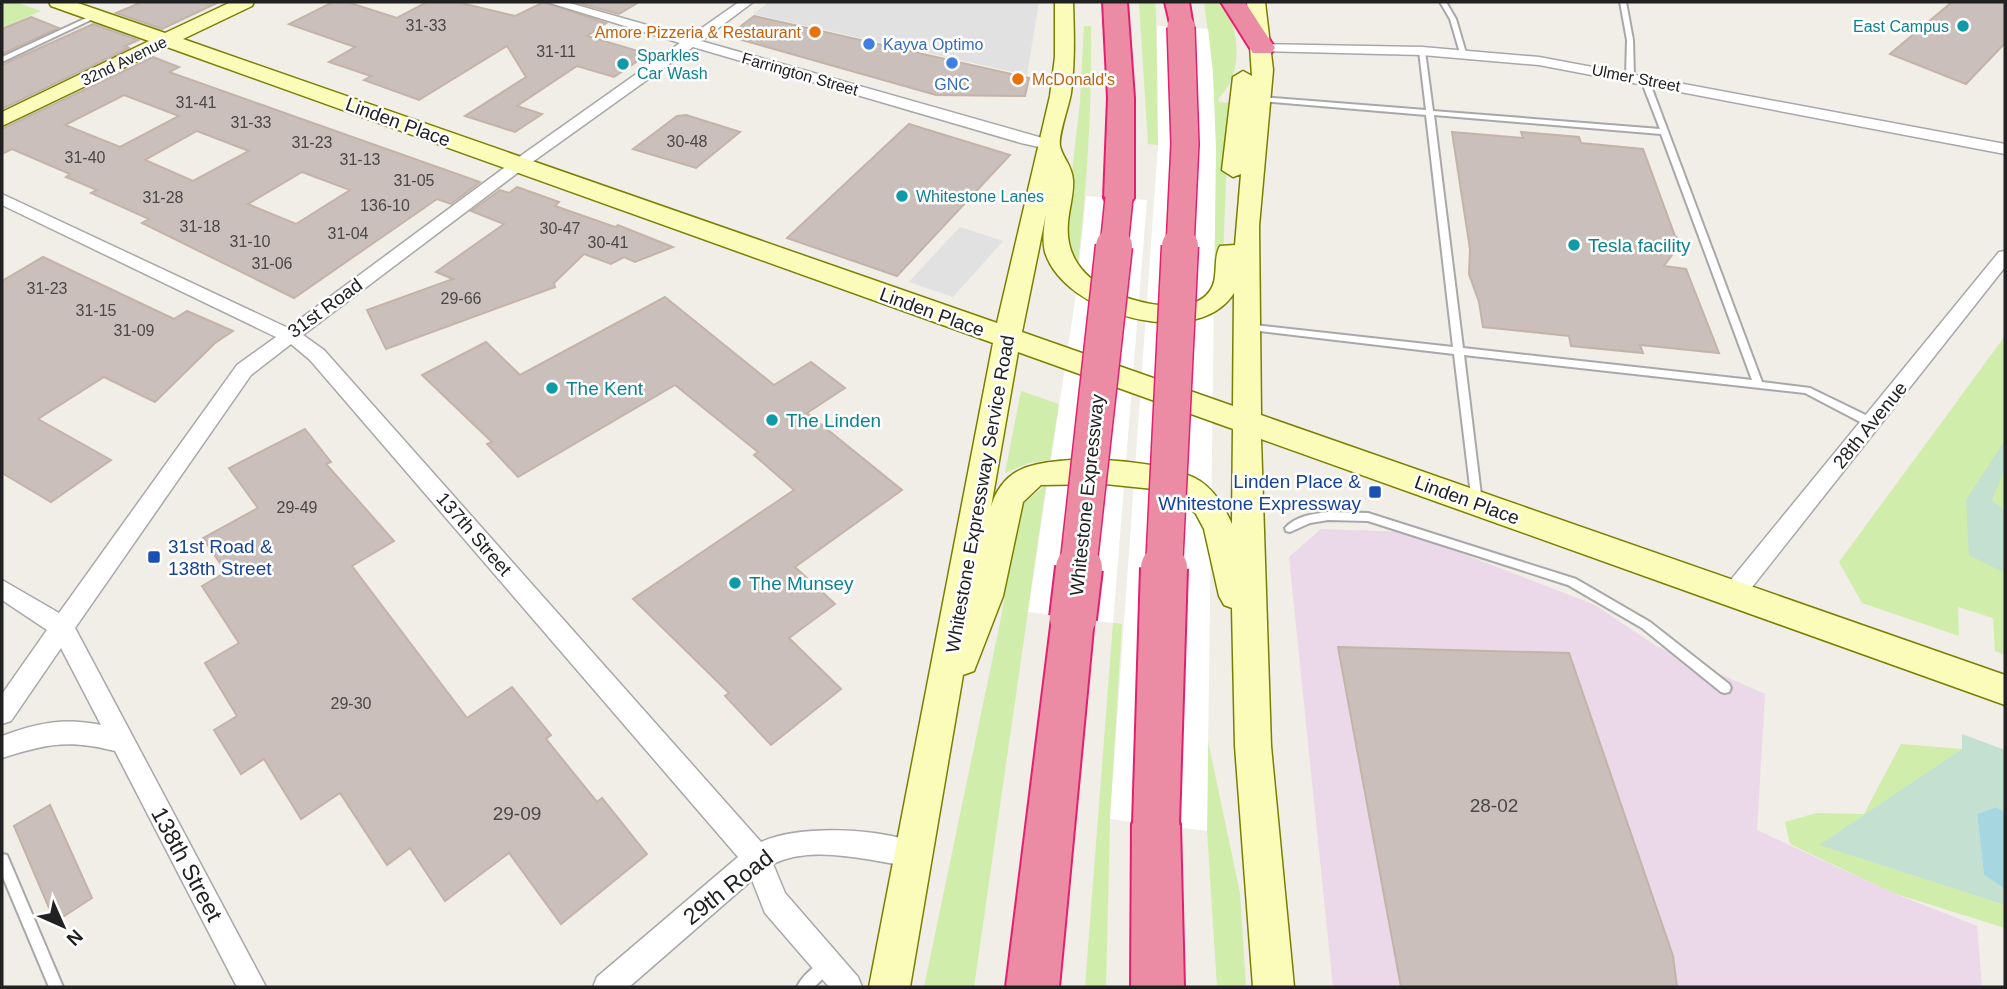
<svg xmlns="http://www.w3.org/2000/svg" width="2007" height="989" viewBox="0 0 2007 989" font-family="Helvetica,sans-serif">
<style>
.industrial{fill:#ebd8e8}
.grass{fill:#d0edab}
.wetland{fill:#c3e0d1}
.parking{fill:#e1e1e1}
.water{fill:#a6d7e1}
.pier{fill:#fff}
.building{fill:#cabfba;stroke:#c4b3a8;stroke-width:2;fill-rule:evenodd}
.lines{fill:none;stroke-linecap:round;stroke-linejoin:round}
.lane-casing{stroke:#a8a8a8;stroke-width:4}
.street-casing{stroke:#a8a8a8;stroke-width:3}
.secondary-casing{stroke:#797f00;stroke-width:3}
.highway-casing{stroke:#e3206f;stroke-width:4}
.lane{fill:#fff;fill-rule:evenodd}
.street{fill:#fff;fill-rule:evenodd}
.secondary{fill:#fcfcba;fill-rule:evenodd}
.highway{fill:#eb8ca4;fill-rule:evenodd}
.highway-bridge-far2-casing{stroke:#e3206f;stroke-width:30;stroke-linecap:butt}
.highway-bridge-far1-casing{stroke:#e3206f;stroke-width:39;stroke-linecap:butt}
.highway-bridge-casing{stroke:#e3206f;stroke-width:50;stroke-linecap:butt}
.highway-bridge-far2{stroke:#eb8ca4;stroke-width:27}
.highway-bridge-far1{stroke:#eb8ca4;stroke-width:36}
.highway-bridge{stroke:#eb8ca4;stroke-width:46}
.culture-dot{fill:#0f9aa8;stroke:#fff;stroke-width:2.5}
.food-dot{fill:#e8710a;stroke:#fff;stroke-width:2.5}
.shop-dot{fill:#3f7fe0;stroke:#fff;stroke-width:2.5}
.transit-dot{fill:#1a4fb4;stroke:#fff;stroke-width:2.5}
.labels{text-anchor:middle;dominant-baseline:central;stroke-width:5;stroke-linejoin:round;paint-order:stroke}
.number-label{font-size:16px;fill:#4b4847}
.far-culture-label{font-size:16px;fill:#0d838f;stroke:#fff;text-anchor:start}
.far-food-label{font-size:16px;fill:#c56008;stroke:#fff;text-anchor:end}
.far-shop-label{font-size:16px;fill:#366cbe;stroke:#fff;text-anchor:start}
.far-street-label{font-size:16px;fill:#212121;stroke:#fff}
.street-label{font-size:19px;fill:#212121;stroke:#fff}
.culture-label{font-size:19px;fill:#0d838f;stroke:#fff;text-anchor:start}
.transit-label{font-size:19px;fill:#164399;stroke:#fff;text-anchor:end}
.near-number-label{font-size:19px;fill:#4b4847}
.near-street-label{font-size:23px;fill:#212121;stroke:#fff}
</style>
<rect width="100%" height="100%" fill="#f1ede7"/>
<path class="industrial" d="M1321,529L1406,532L1595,605L1656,646L1765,694L1757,830L1893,893L1977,926L1982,987H1333L1289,557Z"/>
<g class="grass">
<path d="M2,2H16L41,11L2,28Z"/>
<path d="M1139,2H1155L1156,10L1158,145L1148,144Z"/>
<path d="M1204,2H1223C1240,32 1244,73 1218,99L1219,102L1229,103L1222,283L1213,296C1215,197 1219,100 1204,2Z"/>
<path d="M1084,26H1091C1092,109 1087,189 1077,271L1065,233L1080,102Z"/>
<path d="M2005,336V655L1995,651L1993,618L1958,607L1959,636L1862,603L1839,562Z"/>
<path d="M1021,391L1059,404L1050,460L1029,463L1005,473Z"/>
<path d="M1046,485L974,987H924L1001,618L1016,523L1024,503Z"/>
<path d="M1113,623L1122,624L1110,819L1106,987H1085Z"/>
<path d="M1208,741L1240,893L1246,987H1217L1207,831Z"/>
<path d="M1901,744L1962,749L1820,845L2005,905V928L1893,893L1790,844L1785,822L1816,813L1864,814Z"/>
</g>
<g class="wetland">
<path d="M2005,440V468L1992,500L2005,511V573L1969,555L1966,500Z"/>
<path d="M1962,734L2005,750V812L1996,807L1977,814L1984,875L2005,889V905L1819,845L1962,749Z"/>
</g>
<g class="parking">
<path d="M769,2H1039L1027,75L753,14Z"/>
<path d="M960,227L1003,241L953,297L909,282Z"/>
</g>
<path class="water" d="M1996,807L2005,812V889L1984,875L1977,814Z"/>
<g class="pier">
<path d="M1157,26L1208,29L1213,73L1216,149L1207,831L1110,819L1158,145Z"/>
<path d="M1086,196L1147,200L1113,623L1028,612L1076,294Z"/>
</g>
<g class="building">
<path d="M142,2H219L162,29L116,13Z"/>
<path d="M333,2H347L397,18L427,2H457L515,16L544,2L606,23L587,36L648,54L614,77L577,66L517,106L542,114L515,132L465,116L526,77L507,46L419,100L364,80L371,76L329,62L355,47L289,24Z"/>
<path d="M575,2H639L619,14Z"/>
<path d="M1952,2H2005V43L1966,84L1890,54Z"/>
<path d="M754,16L1029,78L1025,96L936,95L728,36Z"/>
<path d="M31,17L59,28L2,54V29Z"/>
<path d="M93,24L138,40L125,46L129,48L2,109V65Z"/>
<path d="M153,57L179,67L169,72L480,182L451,204L437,199L294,298L142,223L149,219L91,193L97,190L66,177L70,174L12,149L2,154V129ZM124,95L179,116L120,147L65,125ZM197,131L249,151L193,181L145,160ZM302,172L350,190L296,224L248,204Z"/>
<path d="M686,115L740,132L696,168L633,149L677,116Z"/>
<path d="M909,124L1010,155L897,276L787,238Z"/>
<path d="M1452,132L1523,138L1521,132L1579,137L1581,143L1643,149L1675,236L1682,241L1664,266L1686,269L1719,353L1640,345L1643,353L1571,346L1569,336L1483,327L1479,302L1469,274L1470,249Z"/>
<path d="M517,187L559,202L555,206L615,227L618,225L673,247L635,262L624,257L611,264L584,254L554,283L555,287L386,349L367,310L453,279L436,272L504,224L471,211L500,190L509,193Z"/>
<path d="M43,257L174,319L187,311L233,331L215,343L155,402L104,377L38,419L111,460L51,502L2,473V281Z"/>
<path d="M665,297L774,385L811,362L845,388L807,413L902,490L795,567L835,604L789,638L841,689L771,745L725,696L729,693L633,599L794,490L754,455L758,452L675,385L518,477L487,444L492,442L422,375L486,342L520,375Z"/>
<path d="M305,429L331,462L326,464L394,541L352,566L467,718L512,687L551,735L546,739L597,802L602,798L647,854L561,924L509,853L445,901L410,848L387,865L340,793L301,819L264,759L241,774L214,730L237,716L205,663L239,643L202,586L226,572L203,538L258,508L229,468Z"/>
<path d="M1338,647L1569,653L1673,956L1677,987H1401Z"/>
<path d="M50,805L92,898L55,922L14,826Z"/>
</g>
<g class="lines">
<g class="lane-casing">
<g id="lane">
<path d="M1440,2H1446L1456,19L1466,53L1465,54L1460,53L1450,19Z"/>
<path d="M1620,2H1626L1633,40L1634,77L1630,79L1626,77L1627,40Z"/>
<path d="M97,13L99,14V16L2,62V57Z"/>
<path d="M1422,49L1425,51L1433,111L1660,129L1641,80L1648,78L1762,382L1810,388L1876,420L1877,423L1876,426H1868L1805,393L1464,355L1482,503L1481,506H1473L1472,503L1454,354L1243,329L1241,327L1243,325L1246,324L1453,347L1426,115L1260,101L1256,99L1260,97L1426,110L1419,51ZM1434,115L1661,134L1752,380L1463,348Z"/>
<path d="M1328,512L1368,513L1576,579L1650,622L1729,684L1731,688L1729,692L1725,693L1721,692L1642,628L1568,585L1368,521L1328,520L1310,523L1290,532L1286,531L1285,528C1296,516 1312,514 1328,512Z"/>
<path d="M2,854L7,855L63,987H49L2,875Z"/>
<path d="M826,959L831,961L833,966L831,971L814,987H797C801,977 816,964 826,959Z"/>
</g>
</g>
<g class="street-casing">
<g id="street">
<path d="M547,2H566L689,37L739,2H753L701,41L1053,141L1056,144L1048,149L1021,143L693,47L524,168L303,335L324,350L761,842C801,824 882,828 922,845L926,854L922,863L913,867C870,861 814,844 773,864L785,893L858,977L862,987H829L765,913L752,880L629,987H593L597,977L738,857L310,360L291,344L251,375L75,628L266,987H237L115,751C69,739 45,744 2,758V736C36,723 65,717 101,725L61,648L11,721L2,724V694L47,630L2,600V580L59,613L237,365L276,337L2,205V194L288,328L512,162L680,43Z"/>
<path d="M1262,44L1422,47L1539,57L2005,144V154L1539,65L1422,55L1257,51V45Z"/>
<path d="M2005,251V267L1741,601L1733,603L1725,601L1722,594L1725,587L1999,252Z"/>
</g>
</g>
<g class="secondary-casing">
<path id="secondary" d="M49,2H75L165,33L231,2H254L252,6L183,39L997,323L1050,96L1055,57V2H1073C1074,33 1075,62 1071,93C1069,106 1058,135 1060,146C1062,157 1072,165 1073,180C1074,194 1069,208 1068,223C1064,265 1096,289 1134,300C1158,307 1205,314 1214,282C1217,270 1214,256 1220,246L1235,245L1241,174L1233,177L1222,170L1233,77L1243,71L1252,76L1247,2H1265L1273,70L1259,226L1261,415L2005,675V705L1261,439L1271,746L1294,987H1253L1235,746L1232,608L1224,605L1219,596L1204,529L1196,514L1177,496L1163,490L1105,484L1041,485L1023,502L1003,596L974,671L963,675L910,987H869L993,343L167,47L2,126V112L149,41L51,6ZM1046,214C1044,226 1042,240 1045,252C1064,314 1197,352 1234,293L1233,406L1022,332ZM1018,352L1233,429L1232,524C1225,508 1215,491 1200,481C1166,459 1056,452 1020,470C1005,477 995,492 991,507Z"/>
</g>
<g class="highway-casing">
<g id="highway">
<path d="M1103,2H1127L1134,98V198L1130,204L1119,207L1108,204L1104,198L1108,98Z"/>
<path d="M1165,2H1189L1193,27L1190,32H1172Z"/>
<path d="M1221,2H1245L1275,48L1271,53H1253Z"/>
<path d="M1073,600L1088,605L1094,618L1059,987H1006L1052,618L1058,605Z"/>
<path d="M1156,801L1173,808L1180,824L1184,987H1131L1132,824L1139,808Z"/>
</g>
</g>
<use href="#lane" class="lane"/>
<use href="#street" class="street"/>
<use href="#secondary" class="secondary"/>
<use href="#highway" class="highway"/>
<g class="highway-bridge-far2-casing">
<g id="highway-bridge-far2">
<path d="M1114,247L1119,198"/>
<path d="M1180,247L1185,144L1181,27"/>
</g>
</g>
<g class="highway-bridge-far1-casing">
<g id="highway-bridge-far1">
<path d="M1078,569L1114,246"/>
<path d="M1164,569L1180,246"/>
</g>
</g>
<g class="highway-bridge-casing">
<g id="highway-bridge">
<path d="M1073,618L1079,568"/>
<path d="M1156,824L1164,568"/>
</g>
</g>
<use href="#highway-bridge-far2" class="highway-bridge-far2"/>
<use href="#highway-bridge-far1" class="highway-bridge-far1"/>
<use href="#highway-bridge" class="highway-bridge"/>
</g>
<g class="culture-dot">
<circle cx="1963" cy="26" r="7"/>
<circle cx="623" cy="64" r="7"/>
<circle cx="902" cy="196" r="7"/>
<circle cx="1574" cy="245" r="7"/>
<circle cx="552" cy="388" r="7"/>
<circle cx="772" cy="420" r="7"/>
<circle cx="735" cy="583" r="7"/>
</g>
<g class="food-dot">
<circle cx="815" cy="32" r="7"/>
<circle cx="1018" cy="79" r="7"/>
</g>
<g class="shop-dot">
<circle cx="869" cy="44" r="7"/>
<circle cx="952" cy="63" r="7"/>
</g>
<g class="transit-dot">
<rect x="1368" y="485" width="14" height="14" rx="3.5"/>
<rect x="147" y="550" width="14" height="14" rx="3.5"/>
</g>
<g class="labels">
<g class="number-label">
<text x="426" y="25">31-33</text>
<text x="556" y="51">31-11</text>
<text x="196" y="102">31-41</text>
<text x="251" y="122">31-33</text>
<text x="687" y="141">30-48</text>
<text x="312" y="142">31-23</text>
<text x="85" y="157">31-40</text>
<text x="360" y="159">31-13</text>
<text x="414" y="180">31-05</text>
<text x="163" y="197">31-28</text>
<text x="385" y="205">136-10</text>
<text x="200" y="226">31-18</text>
<text x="560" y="228">30-47</text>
<text x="348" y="233">31-04</text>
<text x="250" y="241">31-10</text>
<text x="608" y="242">30-41</text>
<text x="272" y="263">31-06</text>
<text x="47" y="288">31-23</text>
<text x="461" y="298">29-66</text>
<text x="96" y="310">31-15</text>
<text x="134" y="330">31-09</text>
<text x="297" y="507">29-49</text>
<text x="351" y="703">29-30</text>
</g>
<g class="far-culture-label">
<text x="1949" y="26" text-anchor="end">East Campus</text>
<text x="637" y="55">Sparkles<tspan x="637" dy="18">Car Wash</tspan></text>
<text x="916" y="196">Whitestone Lanes</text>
</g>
<g class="far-food-label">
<text x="801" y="32">Amore Pizzeria &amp; Restaurant</text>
<text x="1032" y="79" text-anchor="start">McDonald's</text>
</g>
<g class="far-shop-label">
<text x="883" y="44">Kayva Optimo</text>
<text x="952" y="84" text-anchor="middle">GNC</text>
</g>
<g class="far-street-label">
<text transform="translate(124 61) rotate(-26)">32nd Avenue</text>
<text transform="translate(800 74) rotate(16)">Farrington Street</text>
<text transform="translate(1636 78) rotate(11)">Ulmer Street</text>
</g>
<g class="street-label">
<text transform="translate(398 122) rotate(20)">Linden Place</text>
<text transform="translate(325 308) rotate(-36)">31st Road</text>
<text transform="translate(932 312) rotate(20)">Linden Place</text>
<text transform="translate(1870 425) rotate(-51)">28th Avenue</text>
<text transform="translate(980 494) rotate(-80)">Whitestone Expressway Service Road</text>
<text transform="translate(1087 495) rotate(-84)">Whitestone Expressway</text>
<text transform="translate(1467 500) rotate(20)">Linden Place</text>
<text transform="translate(474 534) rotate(49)">137th Street</text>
</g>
<g class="culture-label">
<text x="1588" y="245">Tesla facility</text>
<text x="566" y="388">The Kent</text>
<text x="786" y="420">The Linden</text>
<text x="749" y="583">The Munsey</text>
</g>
<g class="transit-label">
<text x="1361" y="481">Linden Place &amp;<tspan x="1361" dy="22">Whitestone Expressway</tspan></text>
<text x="168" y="546" text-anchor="start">31st Road &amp;<tspan x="168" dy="22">138th Street</tspan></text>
</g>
<g class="near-number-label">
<text x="1494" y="805">28-02</text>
<text x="517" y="813">29-09</text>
</g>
<g class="near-street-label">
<text transform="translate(187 864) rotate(62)">138th Street</text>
<text transform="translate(728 887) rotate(-38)">29th Road</text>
</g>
</g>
<rect width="2007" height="989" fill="none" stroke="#212121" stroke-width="7"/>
<g transform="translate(63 926) rotate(135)" stroke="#ffffff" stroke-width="5" paint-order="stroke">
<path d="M0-5L12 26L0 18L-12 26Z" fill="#212121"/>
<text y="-10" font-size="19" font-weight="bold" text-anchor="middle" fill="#212121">N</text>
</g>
</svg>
